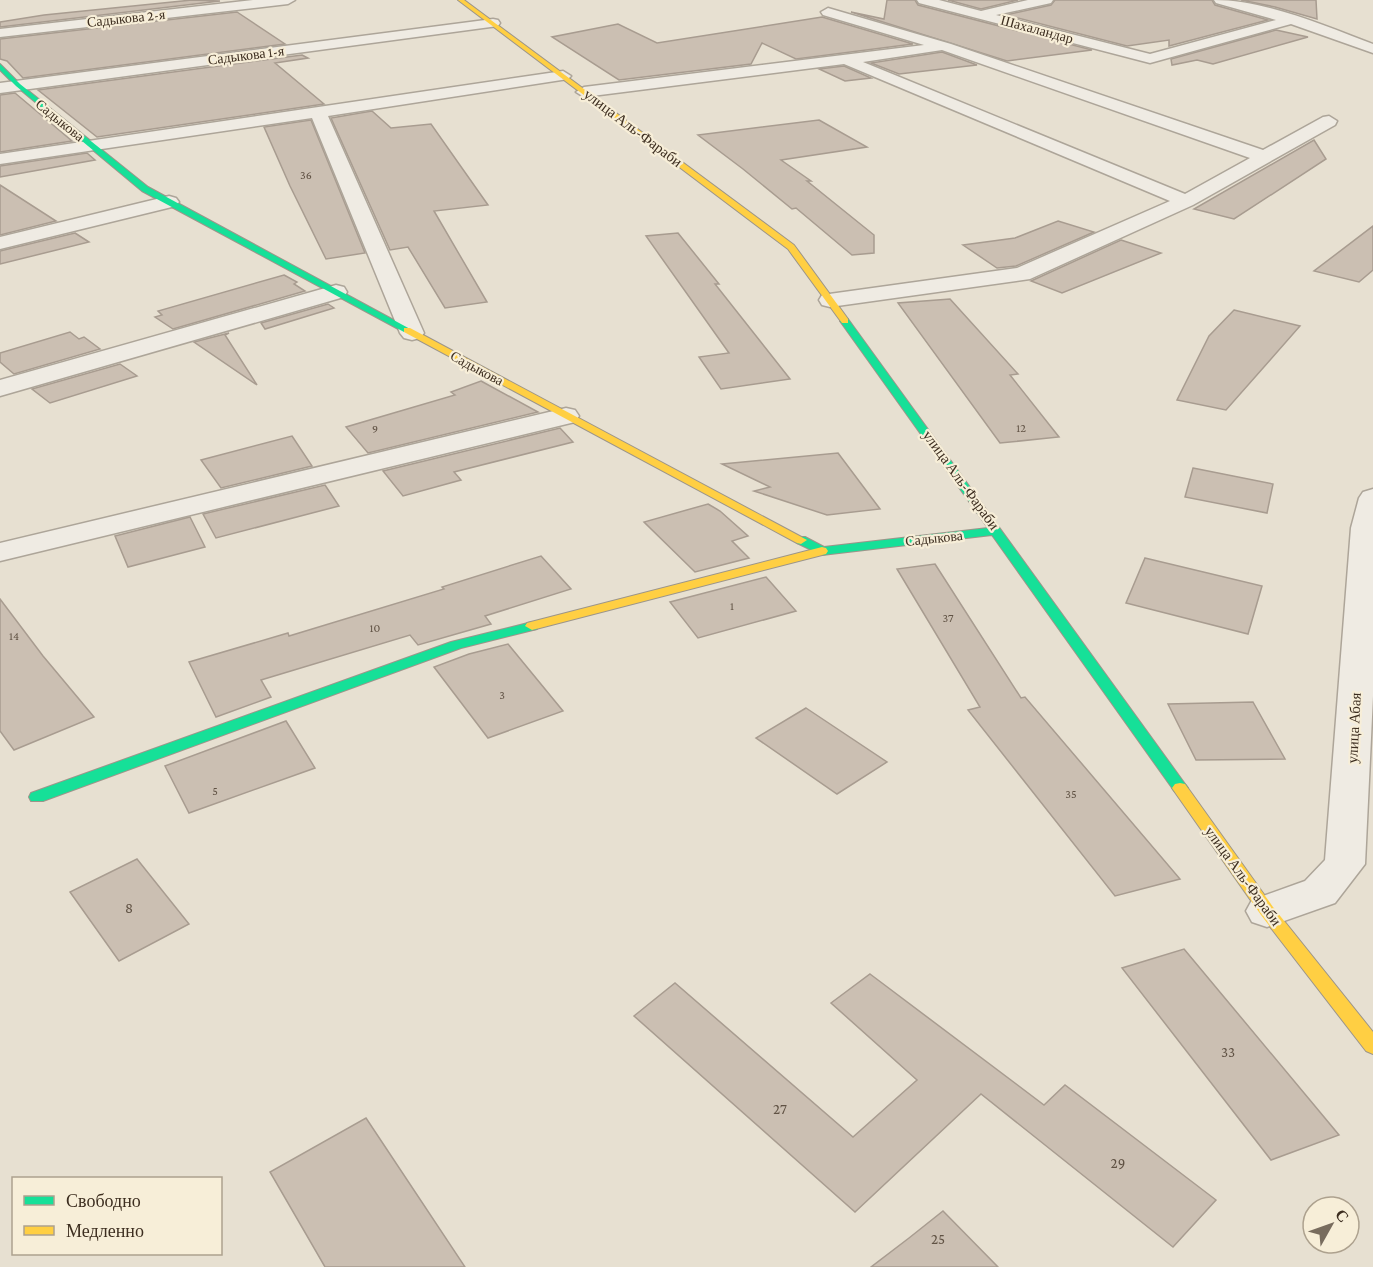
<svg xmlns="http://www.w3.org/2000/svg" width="1373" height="1267" viewBox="0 0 1373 1267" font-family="'Crimson Pro',serif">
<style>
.building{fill:#cbbfb2;stroke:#a89c90;stroke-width:1.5}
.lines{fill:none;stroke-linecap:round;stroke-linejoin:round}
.street-casing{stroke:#ada599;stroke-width:3}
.fast-casing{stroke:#9c958a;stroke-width:2}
.slow-casing{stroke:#9c958a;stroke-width:2}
.street{fill:#efebe3;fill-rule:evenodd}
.fast{fill:#16e098;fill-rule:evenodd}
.slow{fill:#ffcf43;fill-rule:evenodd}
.labels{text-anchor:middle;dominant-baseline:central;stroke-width:4.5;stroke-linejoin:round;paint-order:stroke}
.number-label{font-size:12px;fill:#605244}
.far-street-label{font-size:14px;fill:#3d2e20;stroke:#f7eed8}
.street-label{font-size:15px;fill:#3d2e20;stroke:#f7eed8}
.near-number-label{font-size:15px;fill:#605244}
</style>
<rect width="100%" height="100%" fill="#e7e0d1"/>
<g class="building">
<path d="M192,0L220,1L0,27V22L44,15Z"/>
<path d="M887,0H915L918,5L1092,50L1007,61L851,12L884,19Z"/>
<path d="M948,0H1018L981,9Z"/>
<path d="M1055,0H1212L1215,5L1268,20L1169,46V40L1127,46L1006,15L1051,5Z"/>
<path d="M1241,0H1316L1317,19L1275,7Z"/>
<path d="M237,12L285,44L23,78L7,61L0,59V39Z"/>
<path d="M822,17L913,44L796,59L762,43L751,64L619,80L552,37L618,24L657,43Z"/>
<path d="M1276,30L1308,37L1213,64L1197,60L1172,65L1171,59Z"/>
<path d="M942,52L977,65L899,74L871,63Z"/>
<path d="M302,55L308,58L275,63L324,104L97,137L38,90Z"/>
<path d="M844,66L871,78L845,81L819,69Z"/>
<path d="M15,93L72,141L0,152V95Z"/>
<path d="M372,111L391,128L431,124L488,205L434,211L487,302L445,308L408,247L390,250L331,118Z"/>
<path d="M311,120L365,253L326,259L290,186L264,127Z"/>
<path d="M819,120L867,147L781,160L811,181H807L874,235V253L852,255L796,208L792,209L743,169L698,135Z"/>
<path d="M1314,140L1326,159L1234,219L1194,209Z"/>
<path d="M87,153L95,160L0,177V166Z"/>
<path d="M0,185L56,221L0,235Z"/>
<path d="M1058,221L1094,232L1016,266L997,268L963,245L1015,238Z"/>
<path d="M1373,226V270L1359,282L1314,271Z"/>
<path d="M75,233L89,242L0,264V251Z"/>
<path d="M678,233L719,284H715L790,379L721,389L699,357L729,353L646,236Z"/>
<path d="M1121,240L1161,253L1062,293L1031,281Z"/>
<path d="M284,275L297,282L294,284L305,291L173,329L155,317L162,315L158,311Z"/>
<path d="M950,299L1018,374L1010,375L1059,437L1000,443L898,303Z"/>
<path d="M328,304L334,308L265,329L261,323Z"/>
<path d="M1234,310L1300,326L1226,410L1177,400L1209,336Z"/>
<path d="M70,332L79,339L84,337L100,349L14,374L0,362V353Z"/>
<path d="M229,333L225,335L257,385L194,342Z"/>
<path d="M120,364L137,376L50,403L32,389Z"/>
<path d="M481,381L538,412L368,453L346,427L455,395L451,392Z"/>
<path d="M560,428L573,442L454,472L461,480L403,496L383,471Z"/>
<path d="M292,436L312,466L221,488L201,460Z"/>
<path d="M838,453L880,509L827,515L754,491L770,487L722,464Z"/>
<path d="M1193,468L1273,484L1267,513L1185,497Z"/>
<path d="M325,485L339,506L216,538L203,514Z"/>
<path d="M708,504L720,511L748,536L732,541L749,558L695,572L644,522Z"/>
<path d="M190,517L205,547L128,567L115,536Z"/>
<path d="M541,556L571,589L485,616L491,624L418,645L410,635L261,680L271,697L216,717L189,662L288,633L289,636L444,589L442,587Z"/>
<path d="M1145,558L1262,586L1248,634L1126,603Z"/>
<path d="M935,564L1021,698L1025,697L1180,879L1115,896L968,710L980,707L897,569Z"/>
<path d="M766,577L796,611L698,638L670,602Z"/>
<path d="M0,599L43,656L94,717L14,750L0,731Z"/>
<path d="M508,644L563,711L488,738L434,667L469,654Z"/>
<path d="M1253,702L1285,759L1196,760L1168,704Z"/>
<path d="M806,708L887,762L837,794L756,738Z"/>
<path d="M286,721L315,768L189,813L165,766Z"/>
<path d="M137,859L189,924L119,961L70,892Z"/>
<path d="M1184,949L1339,1135L1271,1160L1122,968Z"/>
<path d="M870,974L1044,1105L1065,1085L1216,1200L1173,1247L981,1094L855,1212L634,1016L675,983L853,1137L917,1080L831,1003Z"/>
<path d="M366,1118L465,1267H325L270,1172Z"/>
<path d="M943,1211L998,1267H871L909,1238Z"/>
</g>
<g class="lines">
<g class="street-casing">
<g id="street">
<path d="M253,0H295L288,4L0,37V29Z"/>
<path d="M917,0H939L981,11L1028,0H1053L1051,3L996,15L1150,54L1276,20L1216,3L1214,0C1266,0 1325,26 1373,44V53L1291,24L1150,63L919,3Z"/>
<path d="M828,8L951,44L1263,150L1323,117L1329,116L1337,121L1335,125L1193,205L1030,279L830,307L822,305L819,300L822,295L1017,268L1170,201L844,64L584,97L576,92L584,87L924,45L823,15L821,12ZM942,50L1250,158L1185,194L863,62Z"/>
<path d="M493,19L498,20L500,23L498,26L0,93V83Z"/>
<path d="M563,71L571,76L568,79L328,116L424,333L420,338L412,340L404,338L400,333L312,118L0,164V154Z"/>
<path d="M169,196L176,198L179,202L176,206L0,249V237Z"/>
<path d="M336,285L344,287L347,292L344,297L0,396V380Z"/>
<path d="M566,408L575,410L579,416L575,422L0,561V543Z"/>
<path d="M1373,489V696L1365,864L1335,903L1267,927L1252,922L1246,911L1252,900L1305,881L1325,860L1351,528L1359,498L1363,492Z"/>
</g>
</g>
<g class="fast-casing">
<g id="fast">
<path d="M0,64L20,84L148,187L412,330L404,332L142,191L16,86L0,70Z"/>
<path d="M845,318L848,319L1185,784L1188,788L1185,792H1175L992,535L822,555L797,543L795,540L797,537H805L824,547L988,528L840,321Z"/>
<path d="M532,622L539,626L537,629L461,648L43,801H31L29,797L31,793L451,642Z"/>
</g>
</g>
<g class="slow-casing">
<g id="slow">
<path d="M458,0H464L794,245L848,319V323H842L788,249Z"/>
<path d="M404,328H410L807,540L801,544L797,543L404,332Z"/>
<path d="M822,547L826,548L828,551L826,554L532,630L525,626L527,623Z"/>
<path d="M1180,783L1185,784L1273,907L1373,1032V1054L1366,1051L1261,915L1172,788L1175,784Z"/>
</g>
</g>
<use href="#street" class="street"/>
<use href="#fast" class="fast"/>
<use href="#slow" class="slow"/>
</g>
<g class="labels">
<g class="number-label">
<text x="306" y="175">36</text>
<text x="1021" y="428">12</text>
<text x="375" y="429">9</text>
<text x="732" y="606">1</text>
<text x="948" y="618">37</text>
<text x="375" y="628">10</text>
<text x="14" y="636">14</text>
<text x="502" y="695">3</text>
<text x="215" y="791">5</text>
<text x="1071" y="794">35</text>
</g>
<g class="far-street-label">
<text transform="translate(126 18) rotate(-6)">Садыкова 2-я</text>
<text transform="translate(1037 29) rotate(15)">Шахаландар</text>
<text transform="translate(246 55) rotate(-7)">Садыкова 1-я</text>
<text transform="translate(60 120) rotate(39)">Садыкова</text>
<text transform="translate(477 368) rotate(28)">Садыкова</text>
<text transform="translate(934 538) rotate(-6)">Садыкова</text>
</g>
<g class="street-label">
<text transform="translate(633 128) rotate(37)">улица Аль-Фараби</text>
<text transform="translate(961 480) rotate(54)">улица Аль-Фараби</text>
<text transform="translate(1354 728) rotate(-87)">улица Абая</text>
<text transform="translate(1243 876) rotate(54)">улица Аль-Фараби</text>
</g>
<g class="near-number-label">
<text x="129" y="908">8</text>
<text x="1228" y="1052">33</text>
<text x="780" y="1109">27</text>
<text x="1118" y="1163">29</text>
<text x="938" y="1239">25</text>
</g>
</g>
<rect x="12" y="1177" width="210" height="78" fill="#f7eed8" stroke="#ada18e" stroke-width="1.5"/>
<rect x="24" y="1196" width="30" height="9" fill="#16e098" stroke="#ada18e" stroke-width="1.5"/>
<text x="66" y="1207" font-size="18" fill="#3d2e20">Свободно</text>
<rect x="24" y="1226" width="30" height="9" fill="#ffcf43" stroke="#ada18e" stroke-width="1.5"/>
<text x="66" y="1237" font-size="18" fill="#3d2e20">Медленно</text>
<g transform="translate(1331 1225) rotate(50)"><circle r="28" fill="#f7eed8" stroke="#ada18e" stroke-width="1.5"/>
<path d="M0-4.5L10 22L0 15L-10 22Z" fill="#786c5e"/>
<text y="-9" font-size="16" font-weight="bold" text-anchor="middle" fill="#3d2e20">С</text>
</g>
</svg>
